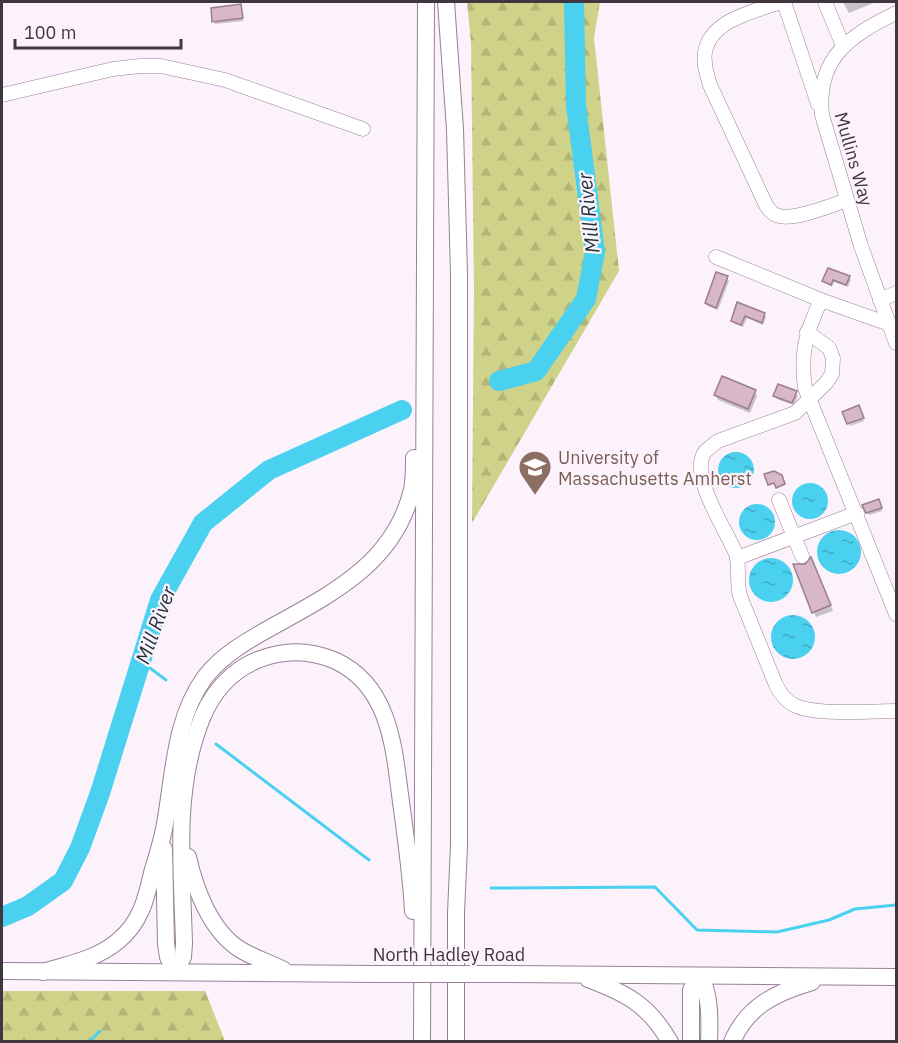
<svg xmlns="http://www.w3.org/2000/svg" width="898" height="1043" viewBox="0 0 898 1043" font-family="'IBM Plex Sans',sans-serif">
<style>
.forest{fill:url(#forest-firs)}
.water{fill:url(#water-ripples)}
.shadow{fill:#0003}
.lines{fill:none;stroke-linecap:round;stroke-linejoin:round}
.stream{stroke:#4bd1f0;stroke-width:3}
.river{stroke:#4bd1f0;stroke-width:20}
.building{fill:#d7b7c8;stroke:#9c7d8e;stroke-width:1.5}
.minor-casing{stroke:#988198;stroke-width:15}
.major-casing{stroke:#988198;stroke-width:18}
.minor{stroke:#fff;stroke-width:14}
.major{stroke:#fff;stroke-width:16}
.major-bridge-casing{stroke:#988198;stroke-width:18;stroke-linecap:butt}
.major-bridge{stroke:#fff;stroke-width:16}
.labels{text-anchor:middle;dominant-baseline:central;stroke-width:4.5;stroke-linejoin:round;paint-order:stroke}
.street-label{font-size:18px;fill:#403640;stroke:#fcf2fc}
.education-label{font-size:18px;fill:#785e54;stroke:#fcf2fc;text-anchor:start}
.water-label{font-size:20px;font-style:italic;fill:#1b3238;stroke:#fcf2fc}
</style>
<defs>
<pattern id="forest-firs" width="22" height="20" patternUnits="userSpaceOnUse" patternTransform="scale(1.5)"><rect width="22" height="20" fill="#cfd289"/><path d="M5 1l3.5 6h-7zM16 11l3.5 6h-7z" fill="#b3b577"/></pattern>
<pattern id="water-ripples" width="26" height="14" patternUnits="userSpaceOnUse" patternTransform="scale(1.5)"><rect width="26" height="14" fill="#4bd1f0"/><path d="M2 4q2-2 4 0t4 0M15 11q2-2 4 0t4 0" fill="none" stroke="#40aac4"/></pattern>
</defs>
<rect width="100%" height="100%" fill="#fcf2fc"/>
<g class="forest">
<path d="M467,2H600L594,38L619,271L472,523L474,289L471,43Z"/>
<path d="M2,991H205L225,1041H2Z"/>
</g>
<g class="water">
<circle cx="736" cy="470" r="18"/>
<circle cx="810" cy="501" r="18"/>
<circle cx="757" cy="522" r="18"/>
<circle cx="839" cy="552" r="22"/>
<circle cx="771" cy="580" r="22"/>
<circle cx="793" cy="637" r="22"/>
</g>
<g class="shadow">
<path d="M843,2H876L849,13Z"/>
<path d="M240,6L243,21L215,24L214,21Z"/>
<path d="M849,277L851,280L848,287L834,282L832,287L824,281Z"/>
<path d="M727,278L729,281L718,310L708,306L706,303Z"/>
<path d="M738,304L764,314L766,317L763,325L747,318L743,327L735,324L733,321Z"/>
<path d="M755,392L757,396L750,413L718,400L716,395Z"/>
<path d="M796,393L798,396L794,405L777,399L775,396Z"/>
<path d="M863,419L864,421L850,426L849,425Z"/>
<path d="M880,504L882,511L869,515L864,506Z"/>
<path d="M812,559L833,611L816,617L814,612L805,566Z"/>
</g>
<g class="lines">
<g class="stream">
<path d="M138,667L150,668L166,680"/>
<path d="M216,744L369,860"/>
<path d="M491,888L655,887L697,930L777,932L829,920L855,909L896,905"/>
<path d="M89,1042L100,1031"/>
</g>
<g class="river">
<path d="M499,381L536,371L586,299L595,252L576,106L574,2"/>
<path d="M2,917L28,906L63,881L80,848L100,793L160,600L203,523L269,470L402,410"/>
</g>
</g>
<g class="building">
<path d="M241,4L243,18L212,22L211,8Z"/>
<path d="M828,268L850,276L846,285L833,280L831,285L822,281Z"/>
<path d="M716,272L728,276L716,308L705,303Z"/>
<path d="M737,302L765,313L762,323L745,316L741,325L731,321Z"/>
<path d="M722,376L756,390L748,409L714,395Z"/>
<path d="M778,384L797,391L792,403L773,396Z"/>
<path d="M859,405L864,418L847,424L842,412Z"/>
<path d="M774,471L782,475L785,484L776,488L774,483L768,485L764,474Z"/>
<path d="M879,499L882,508L866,513L862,505Z"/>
<path d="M811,557L831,605L812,613L793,564H805Z"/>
</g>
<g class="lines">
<g class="minor-casing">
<g id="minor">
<path d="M781,2C756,11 711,19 705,52C703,63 707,75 710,85L766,205C769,209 771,213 776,215C791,222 830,206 847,200"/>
<path d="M784,2L818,104"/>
<path d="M825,2L843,46"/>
<path d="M896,13C851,35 816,57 822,115L861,246L896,343"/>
<path d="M2,95L113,69L140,66H161L225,80L363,129"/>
<path d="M716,257L821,300L889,324"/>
<path d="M821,300C806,332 800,353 805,388L896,614"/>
<path d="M880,300L896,293"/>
<path d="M807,332L829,348L833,358L832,374L826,383L795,413L718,441C713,445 708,448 704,453C690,478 727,531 736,554C740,564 736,582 740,596L776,685C780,693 786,701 794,705C816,716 871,711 896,711"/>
<path d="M779,500L802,556"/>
<path d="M737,558L857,513"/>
</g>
</g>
<g class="major-casing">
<g id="major">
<path d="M446,2L455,129L459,274V845L456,913V1042"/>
<path d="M164,849L166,944L168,957L175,972"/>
<path d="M188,857C195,889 211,932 241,950C254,958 270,963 284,970"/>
<path d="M2,971L381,974"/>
<path d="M43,972C69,964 97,959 118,941C140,923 146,900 152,873C156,859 161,844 164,829C174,778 173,721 205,677C222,655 247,641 270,628C331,594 394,564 412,490C414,480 414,468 414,458"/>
<path d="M175,972L183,957L184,943C182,868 173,789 202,718C216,684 242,661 278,654C298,650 317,653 336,661C391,687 394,750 401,802C406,838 411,874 413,911"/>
<path d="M494,974L896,977"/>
<path d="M701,976C710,997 710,1018 709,1042"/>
<path d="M588,979C626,993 649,1005 670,1042"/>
<path d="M422,1042L426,2"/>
<path d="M691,1042V990L701,976"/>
<path d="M732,1042C747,1006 777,992 812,982"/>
</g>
</g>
<use href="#minor" class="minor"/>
<use href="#major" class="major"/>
<g class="major-bridge-casing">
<path id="major-bridge" d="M381,974H494"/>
</g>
<use href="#major-bridge" class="major-bridge"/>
</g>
<defs>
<g id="university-pin" transform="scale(1.725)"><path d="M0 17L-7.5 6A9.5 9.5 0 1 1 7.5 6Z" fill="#8d6e63" stroke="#fcf2fc"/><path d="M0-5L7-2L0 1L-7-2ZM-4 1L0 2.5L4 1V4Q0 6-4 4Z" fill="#fff"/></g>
</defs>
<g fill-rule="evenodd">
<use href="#university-pin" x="535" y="467"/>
</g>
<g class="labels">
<g class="street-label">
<text transform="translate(854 159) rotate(74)">Mullins Way</text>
<text x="449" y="954">North Hadley Road</text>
</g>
<g class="education-label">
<text x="558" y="457">University of<tspan x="558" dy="21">Massachusetts Amherst</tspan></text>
</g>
<g class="water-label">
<text transform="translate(588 213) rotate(-96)">Mill River</text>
<text transform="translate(155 625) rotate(-70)">Mill River</text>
</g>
</g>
<rect width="898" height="1043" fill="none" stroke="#403640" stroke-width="6"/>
<path d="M15 39v9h166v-9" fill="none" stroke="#403640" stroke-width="3"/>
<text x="24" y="39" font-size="18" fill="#403640" stroke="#fcf2fc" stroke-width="4.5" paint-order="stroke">100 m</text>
</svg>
